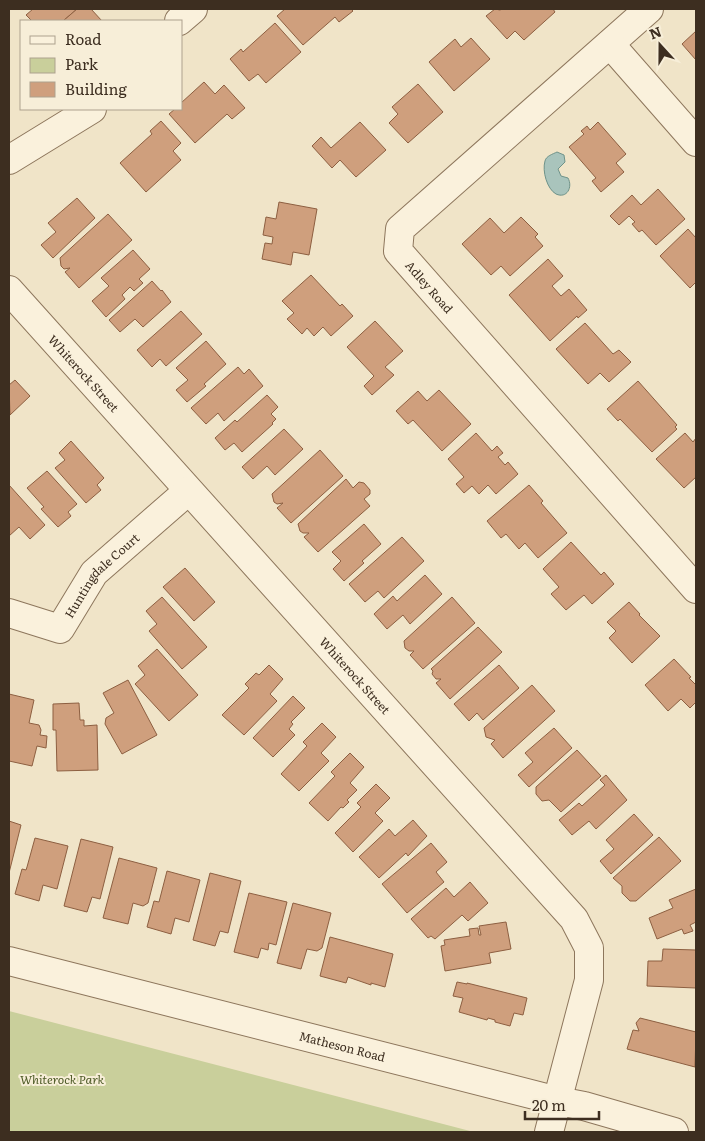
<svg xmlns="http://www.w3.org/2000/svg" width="705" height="1141" viewBox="0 0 705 1141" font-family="Literata,serif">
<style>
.green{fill:#c9cf9b}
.water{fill:#a9c4bc;stroke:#6f938a}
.building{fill:#cf9f7d;stroke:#8d5f41}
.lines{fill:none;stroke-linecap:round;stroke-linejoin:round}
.minor-casing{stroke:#8d765c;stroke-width:30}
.minor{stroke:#faf1dc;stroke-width:28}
.labels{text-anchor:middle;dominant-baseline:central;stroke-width:4;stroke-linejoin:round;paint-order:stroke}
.street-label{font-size:12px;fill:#3d2e20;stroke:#f7eed8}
.park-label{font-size:12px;font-style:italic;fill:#4d5a26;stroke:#f7eed8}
</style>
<rect width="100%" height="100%" fill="#f0e4c8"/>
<path class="green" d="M9,1011L470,1131L469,1132H9Z"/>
<path class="water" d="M557,152L564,155L565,162L558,169L561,176L568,178C573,187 567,199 556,194C547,189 542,171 545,161C546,156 553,154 557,152Z"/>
<g class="building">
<path d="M33,9H77L63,21H32L26,15Z"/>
<path d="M77,9H91L102,21H63Z"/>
<path d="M285,9H351L353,11L339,22L335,17L303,45L277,16Z"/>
<path d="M495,9L500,10L502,9H553L555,12L524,40L515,31L507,39L486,16Z"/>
<path d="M275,23L301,52L266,83L258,74L249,81L230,59L241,49L243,52Z"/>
<path d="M696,31V60L682,44Z"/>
<path d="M471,38L490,59L454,91L429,62L455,39L461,47Z"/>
<path d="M204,82L215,94L224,85L245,108L232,119L227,114L195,143L169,114L175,109H181V103Z"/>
<path d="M418,84L443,112L408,143L389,123L398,114L392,107Z"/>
<path d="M161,121L181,143L173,151L181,160L146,192L120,163L152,134L150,131Z"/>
<path d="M360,122L386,150L356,177L340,160L332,168L312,146L321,137L331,148Z"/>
<path d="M598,122L626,154L616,163L624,172L601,192L592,181L596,178L569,147L584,134L581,131L587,126L590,130Z"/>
<path d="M658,189L685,219L656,245L642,230L639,232L632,224L635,222L629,216L619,225L610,216L632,195L641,205Z"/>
<path d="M77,198L95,218L53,258L41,245L56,232L48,223Z"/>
<path d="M279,202L317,209L309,255L293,252L291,265L262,259L265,243L272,244L273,237L263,235L266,217L276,219Z"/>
<path d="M108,214L132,240L79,288L65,272L70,268L64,269L61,266L60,258Z"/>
<path d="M521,217L538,234L535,237L543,246L510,276L501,266L491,275L462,244L490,218L504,233Z"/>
<path d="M688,229L696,238V282L690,288L660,256Z"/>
<path d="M133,250L150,269L139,279L143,283L134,291L130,287L122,295L125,299L106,317L92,301L109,286L101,278Z"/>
<path d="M548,259L563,276L552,286L561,296L569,289L587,310L578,318L577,316L550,341L509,295Z"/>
<path d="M311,275L340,306L342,304L353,316L331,336L323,327L314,336L307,328L302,334L287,319L294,313L282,301Z"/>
<path d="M152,281L161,291L162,290L171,302L143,327L135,319L120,332L109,320Z"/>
<path d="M181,311L202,334L166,366L160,359L152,367L137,350Z"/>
<path d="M375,321L403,351L385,367L394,375L372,395L364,386L374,376L347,347Z"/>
<path d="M585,323L613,354L619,350L631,362L609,382L600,373L588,384L556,349Z"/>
<path d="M206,341L226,364L204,384L206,386L187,402L176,390L188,380L176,368Z"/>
<path d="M238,367L244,374L249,369L263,386L224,421L218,413L206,424L191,408Z"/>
<path d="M15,380L30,396L10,415L9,385Z"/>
<path d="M638,381L677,425L675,427L677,429L652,452L620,419L618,421L607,409Z"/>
<path d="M439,390L471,424L442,451L413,420L408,424L396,411L418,391L427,401Z"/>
<path d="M267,395L278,407L271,414L276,419L272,423L273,424L242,452L234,443L225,450L215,438L235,420L237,422Z"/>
<path d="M284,429L303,449L275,475L267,466L253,479L242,467Z"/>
<path d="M476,433L492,451L497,446L503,453L498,457L505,465L508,462L518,474L496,494L488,485L479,494L472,486L464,493L456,484L464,477L448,459Z"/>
<path d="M685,433L693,442L696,438V477L684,488L656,459Z"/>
<path d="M71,441L104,478L97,485L101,490L86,503L55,468L65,460L59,453Z"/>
<path d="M320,450L343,476L291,523L277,508L283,503L277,504L274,502L272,494Z"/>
<path d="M47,471L77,504L68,512L71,516L58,527L41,509L44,507L27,488Z"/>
<path d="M346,479L353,488L359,482L364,483L370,490V494L364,499L370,506L318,552L304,537L309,533H303L300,531L298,524Z"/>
<path d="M9,485L45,525L30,539L19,527L9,536Z"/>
<path d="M529,485L543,501L541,503L567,533L538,558L525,543L519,549L506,534L501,538L487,521Z"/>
<path d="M364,524L381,544L362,561L364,563L344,581L333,569L341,561L332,552Z"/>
<path d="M402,537L424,561L384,598L378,591L365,602L349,584Z"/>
<path d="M571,542L601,575L604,572L614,584L592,604L584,595L566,610L551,594L559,587L543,569Z"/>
<path d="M185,568L215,602L194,621L163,587Z"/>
<path d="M425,575L442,594L410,624L403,615L387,629L374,614L393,596L397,601Z"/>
<path d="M162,597L207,647L182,669L149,631L157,624L146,611Z"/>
<path d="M452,597L475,623L423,669L410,655L414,651H409L405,648L404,641Z"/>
<path d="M629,602L640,614L639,615L660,636L632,663L609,638L616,631L607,622Z"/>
<path d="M478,627L502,652L450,699L436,683L441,679H436L432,674L433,671L431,669Z"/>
<path d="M157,649L198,695L169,721L135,684L145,675L138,666Z"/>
<path d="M674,659L691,677L689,678L695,684L696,683V702L690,708L681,699L668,711L645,685Z"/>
<path d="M269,665L283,679L270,694L277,701L244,735L222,715L249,688L245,684L256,673L259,675Z"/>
<path d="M499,665L519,688L483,720L477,713L469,721L454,704Z"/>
<path d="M128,680L157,735L122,754L105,724L106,718L114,713L103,693Z"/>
<path d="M532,685L555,711L503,758L491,744L495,740L486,737L484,728Z"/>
<path d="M9,694L34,700L29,723L39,725L41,730L40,735L47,736L46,748L37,746L32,766L9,761Z"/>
<path d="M293,696L305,708L291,722L293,724L289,729L295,735L273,757L253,738Z"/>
<path d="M79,703L80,720H84V726L97,725L98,770L57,771L56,730H53V704Z"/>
<path d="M322,723L336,737L321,753L329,761L299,791L281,774L307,746L303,742Z"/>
<path d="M554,728L572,748L529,787L518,775L533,762L525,753Z"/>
<path d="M577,750L601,776L561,812L549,800L542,801L536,794V787Z"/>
<path d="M350,753L364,767L350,783L357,790L347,800L349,802L343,808L341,807L328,821L309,803L335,776L331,772Z"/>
<path d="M606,775L627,800L596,829L589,821L572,835L559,820L579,803L582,806L605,785L600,780Z"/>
<path d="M376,784L390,798L375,813L383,821L353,852L335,833L361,807L357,803Z"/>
<path d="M634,814L653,835L611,874L600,861L614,849L606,840Z"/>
<path d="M413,820L427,836L408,856L406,853L379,878L359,857L389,829L395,836Z"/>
<path d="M9,821L21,825L9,873Z"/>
<path d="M659,837L681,861L636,901H630L622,893V886L613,878Z"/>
<path d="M35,838L68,846L57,889L43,885L39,901L15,894L22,869L26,870L27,867Z"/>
<path d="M81,839L113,847L100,899L92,897L87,912L64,906Z"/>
<path d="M431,843L447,862L436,872L444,882L407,913L382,884Z"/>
<path d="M119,858L157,868L148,903L143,906L133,903L128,924L103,918Z"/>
<path d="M167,871L200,880L189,922L175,918L171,934L147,927L154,901L159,902Z"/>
<path d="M210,873L241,881L228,933L220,931L215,946L193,940Z"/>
<path d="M470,882L488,903L468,921L462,915L435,939L431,936L428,938L411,919L446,888L454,897Z"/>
<path d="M696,889V922L690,925L693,931L684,934L682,929L657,939L649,918L673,908L669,900Z"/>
<path d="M249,893L287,902L276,945L269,943L268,950L261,948L258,958L234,952Z"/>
<path d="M293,903L331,913L322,948L317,951L307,949L301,969L277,963Z"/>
<path d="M506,922L511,949L489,953L491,963L445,971L441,946L445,945L444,940L470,936L469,929L478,928L479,935H481L479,926Z"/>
<path d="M330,937L393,954L385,987L371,983V985L348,977L346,983L320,976Z"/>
<path d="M663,949L696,950V988L647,986L648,961H662Z"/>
<path d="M457,982L467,984V983L527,998L523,1015L514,1013L510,1026L495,1022V1020L488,1018L487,1020L459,1012L463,998L453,996Z"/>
<path d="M640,1018L696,1032L695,1067L627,1049L633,1030L639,1031L636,1023Z"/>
</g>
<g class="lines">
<g class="minor-casing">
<g id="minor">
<path id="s1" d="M649,9L400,229L398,251L696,589"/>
<path d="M179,21L193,9"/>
<path d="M610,44L696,142"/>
<path d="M9,160L92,109"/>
<path id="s2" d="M9,290L574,919L589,948V980L549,1132"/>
<path id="s3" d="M9,613L60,629L94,573L188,491"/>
<path id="s4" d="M9,961L558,1101L584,1106L674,1132"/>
</g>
</g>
<use href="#minor" class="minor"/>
</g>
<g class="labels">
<g class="street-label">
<text stroke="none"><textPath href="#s1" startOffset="402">Adley Road</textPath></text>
<text stroke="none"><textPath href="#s2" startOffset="112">Whiterock Street</textPath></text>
<text stroke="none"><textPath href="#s3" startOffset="122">Huntingdale Court</textPath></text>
<text stroke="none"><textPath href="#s2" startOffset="518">Whiterock Street</textPath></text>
<text stroke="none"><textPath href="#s4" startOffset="344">Matheson Road</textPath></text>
</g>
<g class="park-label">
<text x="62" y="1079">Whiterock Park</text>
</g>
</g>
<rect width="705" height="1141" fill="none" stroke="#3d2e20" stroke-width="20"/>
<rect x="20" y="20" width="162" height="90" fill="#f7eed8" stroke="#ada18e"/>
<rect x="30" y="36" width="25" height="8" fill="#faf1dc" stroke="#ada18e"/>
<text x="65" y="45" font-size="15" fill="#3d2e20">Road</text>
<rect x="30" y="58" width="25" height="15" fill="#c9cf9b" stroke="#ada18e"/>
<text x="65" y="70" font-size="15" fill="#3d2e20">Park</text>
<rect x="30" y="82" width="25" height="15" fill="#cf9f7d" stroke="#ada18e"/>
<text x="65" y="95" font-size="15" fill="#3d2e20">Building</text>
<g transform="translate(660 45) rotate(339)" stroke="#f7eed8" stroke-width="4" paint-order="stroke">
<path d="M0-4L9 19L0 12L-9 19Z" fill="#3d2e20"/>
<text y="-8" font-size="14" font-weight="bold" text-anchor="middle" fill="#3d2e20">N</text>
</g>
<path d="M525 1111v8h74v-8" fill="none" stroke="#3d2e20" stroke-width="2.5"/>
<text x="532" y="1111" font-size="15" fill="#3d2e20" stroke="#f7eed8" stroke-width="4" paint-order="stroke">20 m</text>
</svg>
